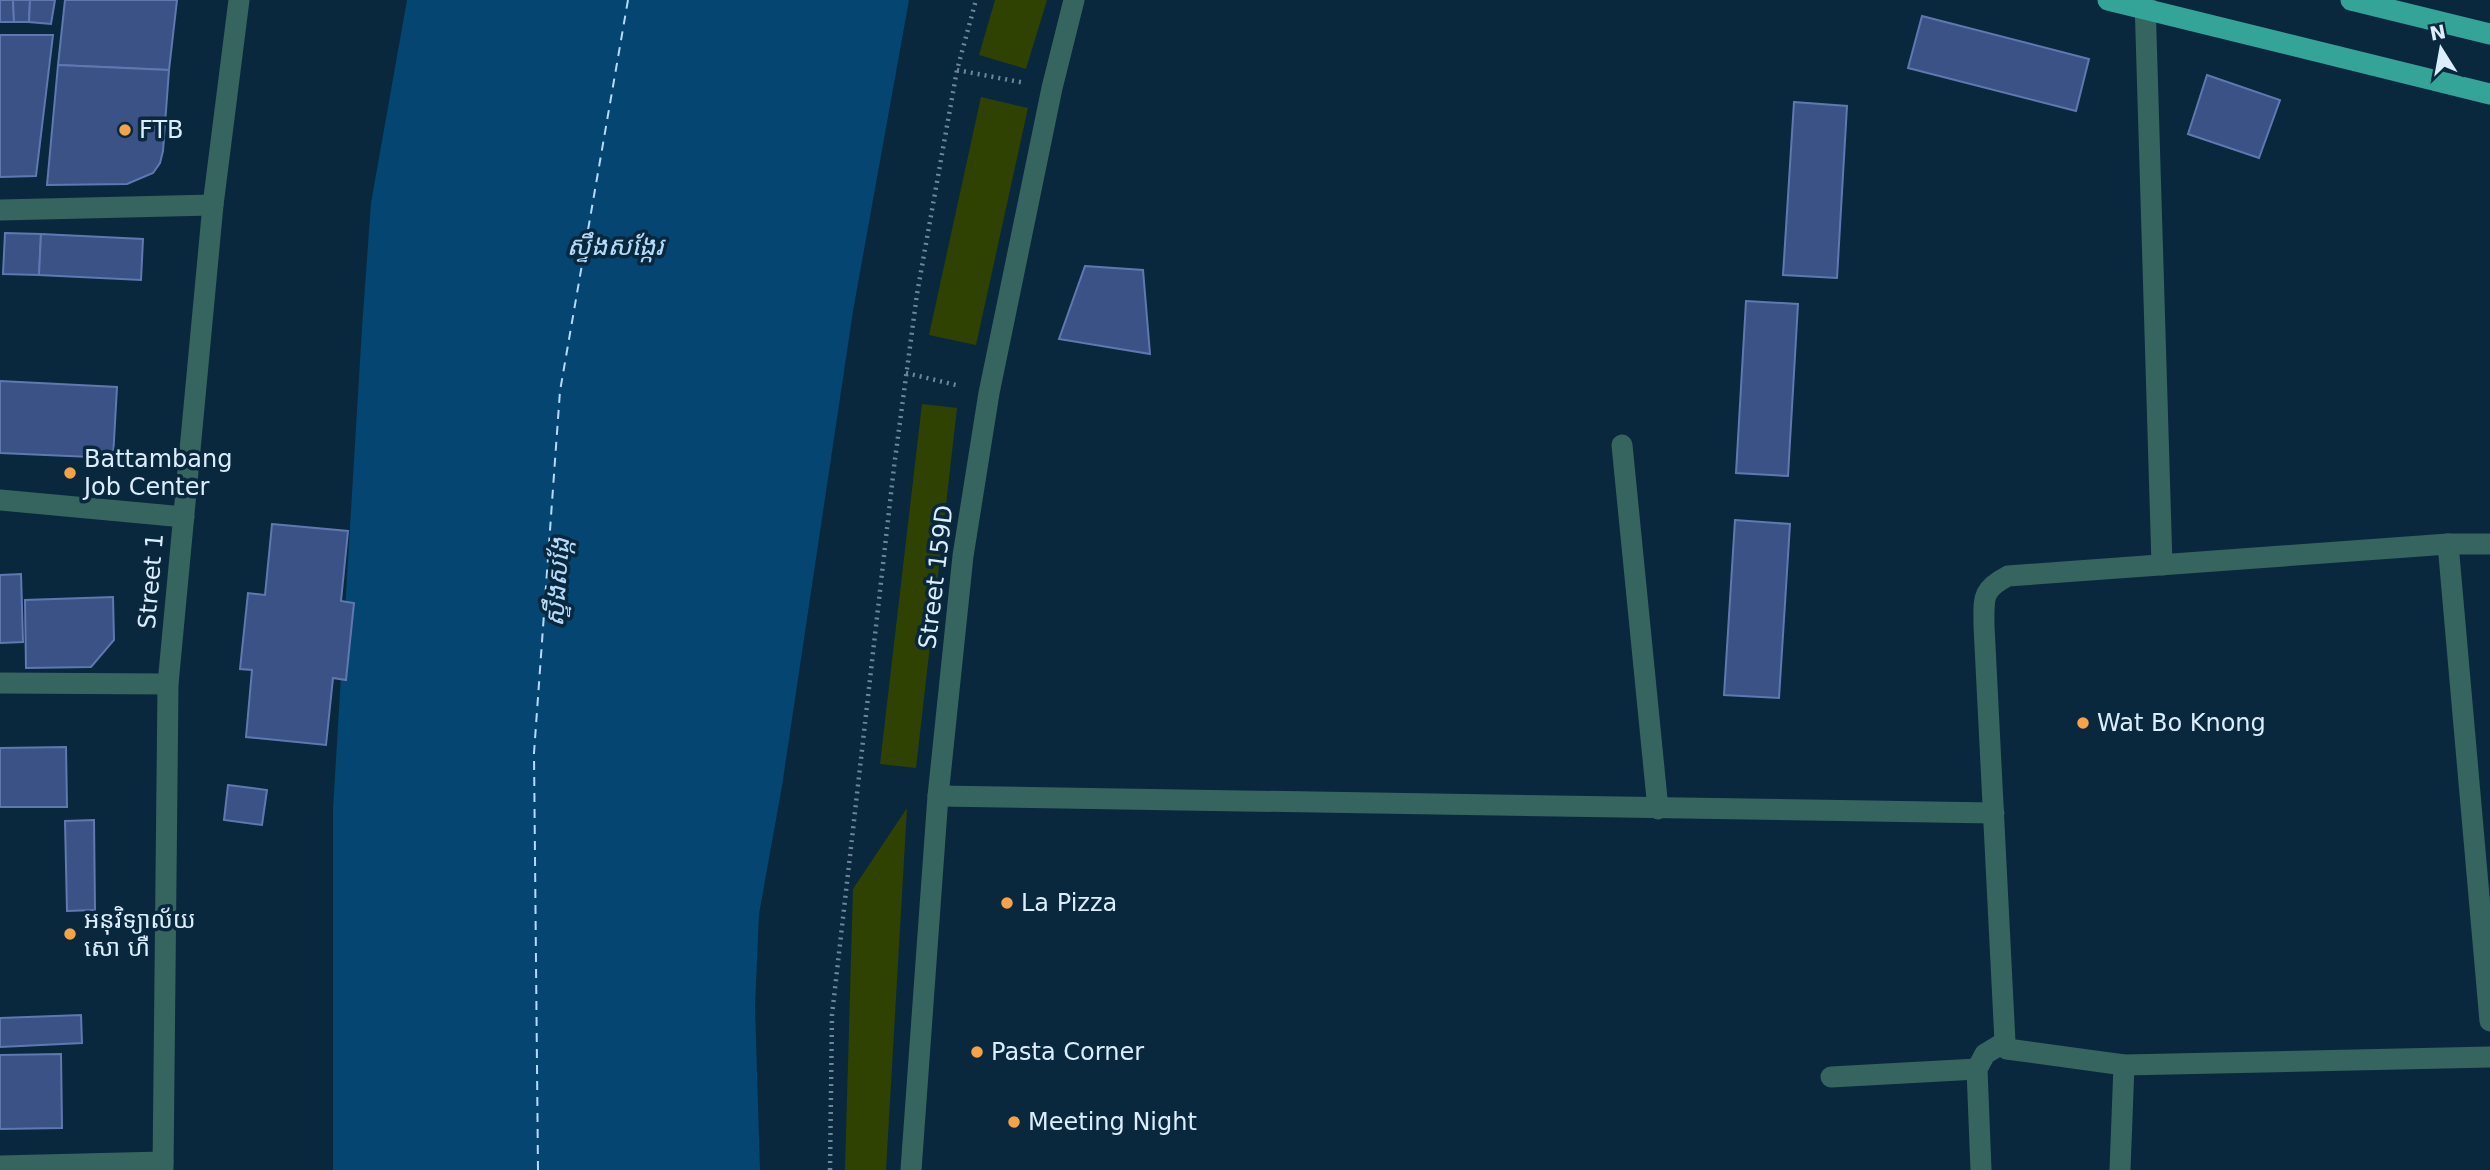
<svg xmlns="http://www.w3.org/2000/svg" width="2490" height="1170" viewBox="0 0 2490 1170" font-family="'DejaVu Sans','Noto Sans Khmer',sans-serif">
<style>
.green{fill:#304201}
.water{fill:#044671}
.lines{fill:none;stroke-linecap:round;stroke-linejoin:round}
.ferry{stroke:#b5dafa;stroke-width:2;stroke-dasharray:9 7;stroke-linecap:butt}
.building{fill:#3b5287;stroke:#5f79b0;stroke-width:2}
.path{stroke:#6e8699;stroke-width:4.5;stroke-dasharray:2 5;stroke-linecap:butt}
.minor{stroke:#36655f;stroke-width:21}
.major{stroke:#35a498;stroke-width:21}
.poi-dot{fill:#f6a247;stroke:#09283e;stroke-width:2.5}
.labels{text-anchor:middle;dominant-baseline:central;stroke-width:7;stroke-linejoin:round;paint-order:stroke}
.poi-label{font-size:24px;fill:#dcedfc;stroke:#09283e;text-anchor:start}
.street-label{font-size:24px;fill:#dcedfc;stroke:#09283e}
.water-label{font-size:26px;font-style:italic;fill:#b5dafa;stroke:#09283e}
</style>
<rect width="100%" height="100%" fill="#09283e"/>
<g class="green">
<path d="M995,0H1047L1026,69L979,55Z"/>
<path d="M981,97L1028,108L976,345L929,335Z"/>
<path d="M922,404L957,408L916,768L880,764Z"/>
<path d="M907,808L886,1170H845L853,889Z"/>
</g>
<path class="water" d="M407,0H909L853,311L782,786L759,914L755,1007L760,1170H333V809L362,328L371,203Z"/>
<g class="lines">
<path class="ferry" d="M538,1170L534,753L560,391L628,0"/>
</g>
<g class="building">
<path d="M0,0H13L14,22H0Z"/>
<path d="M13,0H30L29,22H14Z"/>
<path d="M30,0H55L51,24L29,22Z"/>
<path d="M65,0H177L169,70L58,65Z"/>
<path d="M1922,16L2089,59L2076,111L1908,68Z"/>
<path d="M0,35H53L36,176L0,177Z"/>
<path d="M58,65L169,70L163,151L160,163L153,173L127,184L47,185Z"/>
<path d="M2207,75L2280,100L2259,158L2188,134Z"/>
<path d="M1794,102L1847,106L1837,278L1783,275Z"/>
<path d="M5,233L41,234L39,275L3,274Z"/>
<path d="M41,234L143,239L141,280L39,275Z"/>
<path d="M1085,266L1143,270L1150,354L1059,339Z"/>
<path d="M1746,301L1798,304L1788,476L1736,473Z"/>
<path d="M0,381L117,387L113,458L0,453Z"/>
<path d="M1735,520L1790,524L1779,698L1724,695Z"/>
<path d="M272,524L348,531L341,601L354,603L346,680L333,678L326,745L246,737L252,670L240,669L248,593L265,595Z"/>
<path d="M21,574L23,642L0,643V575Z"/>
<path d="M113,597L114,640L91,667L26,668L25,600Z"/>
<path d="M66,747L67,807H0V748Z"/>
<path d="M228,785L267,790L262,825L224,820Z"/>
<path d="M94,820L95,910L67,911L65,821Z"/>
<path d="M81,1015L82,1043L0,1047V1018Z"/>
<path d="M61,1054L62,1128L0,1129V1055Z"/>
</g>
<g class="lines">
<g class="path">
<path d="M957,70L1025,83"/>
<path d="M906,373L960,386"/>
<path d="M830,1170L832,1015L894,467L917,294L957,70L976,0"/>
</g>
<g class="minor">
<path d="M2145,0L2162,565"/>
<path d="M0,210L213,205"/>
<path d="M1622,445L1658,809"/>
<path d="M0,500L184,517"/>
<path d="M2448,544L2490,1021"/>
<path d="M2490,544H2448L2008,576C1981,590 1984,598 1984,626L2005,1042L2007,1049L2124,1065L2490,1057"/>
<path d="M0,683L168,684"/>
<path d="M938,796L1994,813"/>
<path d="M1831,1077L1977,1069"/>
<path d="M0,1166L163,1162"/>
<path d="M163,1170L168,684L213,205L239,0"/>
<path d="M911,1170L938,796L963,556L989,393L1052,88L1074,0"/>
<path d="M1981,1170L1977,1069L1985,1054L2005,1042"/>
<path d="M2120,1170L2124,1065"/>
</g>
<g class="major">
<path d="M2108,0L2490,94"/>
<path d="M2351,0L2490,34"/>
</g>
</g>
<g class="poi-dot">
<circle cx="125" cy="130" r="7"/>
<circle cx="70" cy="473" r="7"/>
<circle cx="2083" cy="723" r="7"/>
<circle cx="1007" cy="903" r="7"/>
<circle cx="70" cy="934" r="7"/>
<circle cx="977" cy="1052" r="7"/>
<circle cx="1014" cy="1122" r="7"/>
</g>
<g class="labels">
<g class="poi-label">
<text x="139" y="130">FTB</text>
<text x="84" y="459">Battambang<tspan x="84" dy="28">Job Center</tspan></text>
<text x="2097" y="723">Wat Bo Knong</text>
<text x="1021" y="903">La Pizza</text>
<text x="84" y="920">អនុវិទ្យាល័យ<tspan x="84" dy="28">សោ ហឺ</tspan></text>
<text x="991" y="1052">Pasta Corner</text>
<text x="1028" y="1122">Meeting Night</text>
</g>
<g class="street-label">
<text transform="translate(936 577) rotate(-83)">Street 159D</text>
<text transform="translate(151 581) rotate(-85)">Street 1</text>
</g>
<g class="water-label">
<text x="615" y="246">ស្ទឹងសង្កែរ</text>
<text transform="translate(557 582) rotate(-86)">ស្ទឹងសង្កែ</text>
</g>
</g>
<g transform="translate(2441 49) rotate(349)" stroke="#09283e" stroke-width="5" paint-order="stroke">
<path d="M0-5L12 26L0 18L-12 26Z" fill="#dcedfc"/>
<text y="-10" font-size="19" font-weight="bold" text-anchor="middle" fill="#dcedfc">N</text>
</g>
</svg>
